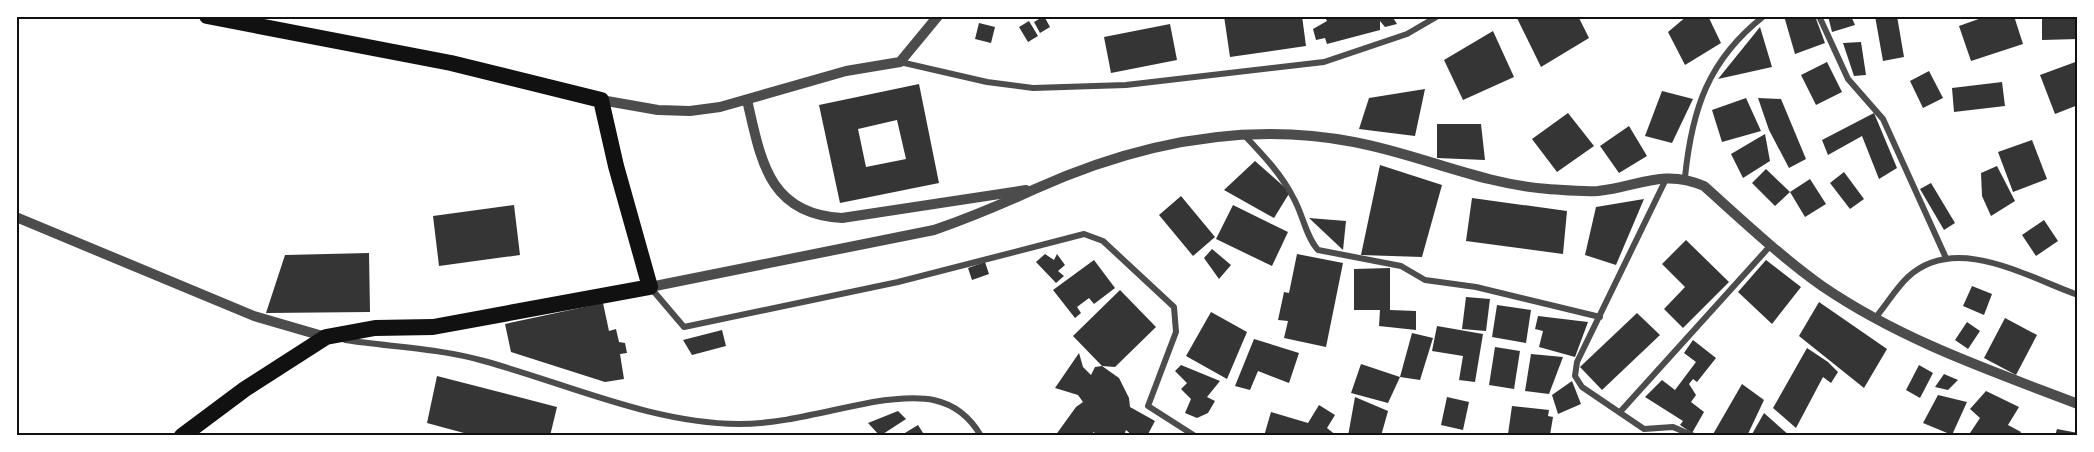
<svg xmlns="http://www.w3.org/2000/svg" width="2094" height="452" viewBox="0 0 2094 452" font-family="'Sofia Sans Condensed',sans-serif">
<style>
.building{fill:#353535;fill-rule:evenodd}
.lines{fill:none;stroke-linecap:round;stroke-linejoin:round}
.minor{stroke:#4c4c4c;stroke-width:6}
.tertiary{stroke:#4c4c4c;stroke-width:10}
.trunk{stroke:#111;stroke-width:16}
.neatline{fill:none;stroke:#111;stroke-width:2}
</style>
<rect width="100%" height="100%" fill="#fff"/>
<g class="building">
<path d="M1044,16L1050,27L1040,33L1034,22Z"/>
<path d="M1224,16H1302L1306,46L1230,57Z"/>
<path d="M1324,16H1392L1397,24L1385,27L1380,21V30L1327,44L1325,38L1316,40L1313,29L1327,21Z"/>
<path d="M1516,16H1578L1589,38L1541,67Z"/>
<path d="M1687,16H1708L1721,43L1685,65L1668,32Z"/>
<path d="M1784,16H1815L1825,43L1795,54Z"/>
<path d="M1828,16H1851L1855,25L1832,32Z"/>
<path d="M1875,16H1897L1904,57L1883,61Z"/>
<path d="M1987,16H2014L2023,44L1971,61L1959,26Z"/>
<path d="M2042,16H2078V39L2042,40Z"/>
<path d="M1029,21L1038,36L1028,42L1019,27Z"/>
<path d="M979,23L995,27L991,43L975,39Z"/>
<path d="M1170,24L1177,60L1111,73L1104,37Z"/>
<path d="M1760,27L1772,67L1718,79Z"/>
<path d="M1493,31L1514,77L1463,100L1444,60Z"/>
<path d="M1861,42L1866,75L1854,76L1843,43Z"/>
<path d="M2078,61V105L2055,114L2040,75Z"/>
<path d="M1827,62L1842,92L1816,105L1801,75Z"/>
<path d="M1929,71L1943,98L1923,108L1910,81Z"/>
<path d="M2002,82L2005,106L1954,112L1952,88Z"/>
<path d="M919,84L939,183L840,203L819,105ZM897,120L906,159L866,167L858,129Z"/>
<path d="M1425,89L1415,136L1359,129L1369,98Z"/>
<path d="M1662,91L1693,99L1672,143L1645,136Z"/>
<path d="M1746,98L1761,131L1722,142L1712,110Z"/>
<path d="M1758,98L1781,99L1806,159L1789,168L1769,130Z"/>
<path d="M1568,113L1594,146L1557,172L1532,139Z"/>
<path d="M1874,113L1897,168L1879,179L1862,136L1828,155L1822,140Z"/>
<path d="M1437,124H1481L1485,160L1437,158Z"/>
<path d="M1629,126L1647,156L1619,173L1600,146Z"/>
<path d="M1765,134L1770,161L1743,178L1731,154Z"/>
<path d="M2032,140L2047,179L2013,192L1998,152Z"/>
<path d="M1255,161L1290,192L1274,218L1224,190Z"/>
<path d="M1380,165L1442,185L1422,257L1361,255Z"/>
<path d="M1997,166L2015,201L1991,216L1982,196L1981,173Z"/>
<path d="M1766,169L1790,192L1775,206L1752,183Z"/>
<path d="M1844,172L1864,199L1850,209L1830,183Z"/>
<path d="M1810,179L1826,204L1805,217L1790,192Z"/>
<path d="M1931,183L1955,223L1944,230L1920,189Z"/>
<path d="M1181,196L1215,237L1193,256L1159,215Z"/>
<path d="M1472,198L1567,211L1563,254L1466,241Z"/>
<path d="M1644,199L1616,265L1585,255L1596,207Z"/>
<path d="M514,205L520,255L439,266L433,216Z"/>
<path d="M1233,205L1288,232L1272,266L1216,239Z"/>
<path d="M1309,218L1346,221L1343,250Z"/>
<path d="M2044,220L2058,241L2036,256L2022,235Z"/>
<path d="M1686,240L1729,282L1683,328L1664,309L1685,287L1662,264Z"/>
<path d="M1212,249L1231,265L1219,279L1204,258Z"/>
<path d="M369,253L370,312L266,313L285,255Z"/>
<path d="M1045,254L1054,260L1057,254L1065,265L1058,271L1064,276L1056,283L1036,262Z"/>
<path d="M1297,254L1343,263L1326,347L1284,338L1288,321L1278,320L1284,292L1289,293Z"/>
<path d="M1094,260L1115,288L1094,304L1089,298L1077,307L1081,313L1075,318L1053,290Z"/>
<path d="M1766,260L1801,287L1772,324L1738,292Z"/>
<path d="M985,262L989,274L972,280L968,268Z"/>
<path d="M1390,268V310L1416,311V330L1379,326L1380,310H1354V269Z"/>
<path d="M1972,286L1992,294L1984,315L1963,306Z"/>
<path d="M1120,290L1156,327L1115,367L1102,366L1073,336Z"/>
<path d="M1466,297L1490,299L1486,331L1462,329Z"/>
<path d="M1819,302L1887,349L1864,388L1799,336Z"/>
<path d="M603,303L609,331L616,329L619,342L625,343L627,353L620,354L624,379L605,382L511,352L505,324Z"/>
<path d="M1497,305L1531,310L1526,343L1492,337Z"/>
<path d="M1211,312L1247,332L1227,379L1186,356Z"/>
<path d="M1637,313L1660,335L1602,390L1580,367Z"/>
<path d="M1538,316L1588,322L1575,357L1539,347L1543,331L1535,329Z"/>
<path d="M2005,318L2037,335L2016,375L1984,358Z"/>
<path d="M1967,322L1980,331L1968,349L1955,340Z"/>
<path d="M1437,326L1483,334L1475,382L1459,380L1463,356L1432,351Z"/>
<path d="M722,330L726,346L692,355L683,340Z"/>
<path d="M1412,333L1433,338L1420,380L1400,377Z"/>
<path d="M1254,339L1299,353L1289,383L1258,371L1250,390L1235,386Z"/>
<path d="M1693,340L1716,358L1697,382L1693,379L1689,384L1696,395L1691,402L1704,412L1692,433L1680,425L1683,421L1645,397L1662,380L1675,390L1696,362L1684,353Z"/>
<path d="M1495,347L1520,351L1514,389L1489,385Z"/>
<path d="M1807,348L1828,362L1838,372L1831,383L1823,377L1796,428L1773,408Z"/>
<path d="M1079,353L1083,367L1091,375L1095,367L1102,366L1119,378L1129,398L1130,407L1155,421L1147,436H1133L1126,430L1124,436H1101L1093,432L1094,436H1055L1076,407L1083,402L1078,395L1055,388Z"/>
<path d="M1531,354L1563,357L1549,394L1525,391Z"/>
<path d="M1361,364L1400,377L1388,403L1351,393Z"/>
<path d="M1181,365L1220,381L1207,397L1215,401L1208,413L1197,418L1185,413L1191,399L1181,389L1187,383L1175,371Z"/>
<path d="M1919,365L1933,373L1920,398L1906,390Z"/>
<path d="M1944,374L1958,380L1948,390L1935,387Z"/>
<path d="M437,376L557,407L550,436H475L427,423Z"/>
<path d="M1572,381L1581,404L1558,414L1552,395Z"/>
<path d="M1742,384L1764,400L1747,436H1712Z"/>
<path d="M1986,391L2019,407L2008,425L2021,432L2019,436H1968L1980,418L1970,409Z"/>
<path d="M1938,395L1967,402L1952,435L1923,423Z"/>
<path d="M1355,397L1388,411L1381,436H1348Z"/>
<path d="M1447,397L1469,402L1463,430L1441,425Z"/>
<path d="M1319,405L1335,415L1327,428L1337,436H1264L1271,412L1308,423Z"/>
<path d="M1512,406L1549,410L1548,416L1553,417L1550,435L1508,434Z"/>
<path d="M898,411L906,419L880,436L868,423Z"/>
<path d="M1764,413L1790,436H1751Z"/>
<path d="M918,425L925,436H900Z"/>
<path d="M2057,429L2078,433V436H2055Z"/>
</g>
<g class="lines">
<g class="minor">
<path d="M1819,16L1848,79L1883,119L1946,258"/>
<path d="M900,62L987,82L1033,88L1126,85L1324,62L1407,34L1438,16"/>
<path d="M1245,136C1264,156 1282,175 1294,199C1303,215 1306,237 1318,250L1401,266L1425,280L1476,287L1600,317"/>
<path d="M1667,177L1577,362L1575,376L1582,387L1644,429L1673,427L1694,436"/>
<path d="M1685,177C1692,109 1708,60 1764,16"/>
<path d="M650,287L684,327L898,282L1084,234L1103,241L1174,307L1176,332L1148,406L1195,436"/>
<path d="M1876,317C1887,304 1896,288 1908,277C1956,233 2027,277 2078,295"/>
<path d="M345,340C391,347 438,348 484,361C568,384 651,423 739,424C784,424 829,410 873,402C918,395 956,393 981,436"/>
<path d="M1620,412L1771,245"/>
</g>
<g class="tertiary">
<path d="M601,100L658,110L690,111L720,107L846,71L900,62L938,16"/>
<path d="M747,100C761,160 768,214 842,218L1026,190"/>
<path d="M16,217L254,316L326,337"/>
<path d="M650,287L934,230C969,218 1002,204 1035,189C1135,144 1245,121 1354,142C1419,154 1480,184 1548,189C1564,190 1582,192 1598,191C1638,187 1663,168 1704,186C1742,220 1780,256 1822,286C1901,340 1989,370 2078,404"/>
</g>
<path class="trunk" d="M182,436L245,389L326,337L375,328L433,327L650,287L616,166L601,100L451,63L207,16"/>
</g>
<rect width="2094" height="452" fill="none" stroke="#ffffff" stroke-width="36"/>
<rect x="18" y="18" width="2058" height="416" class="neatline"/>
</svg>
